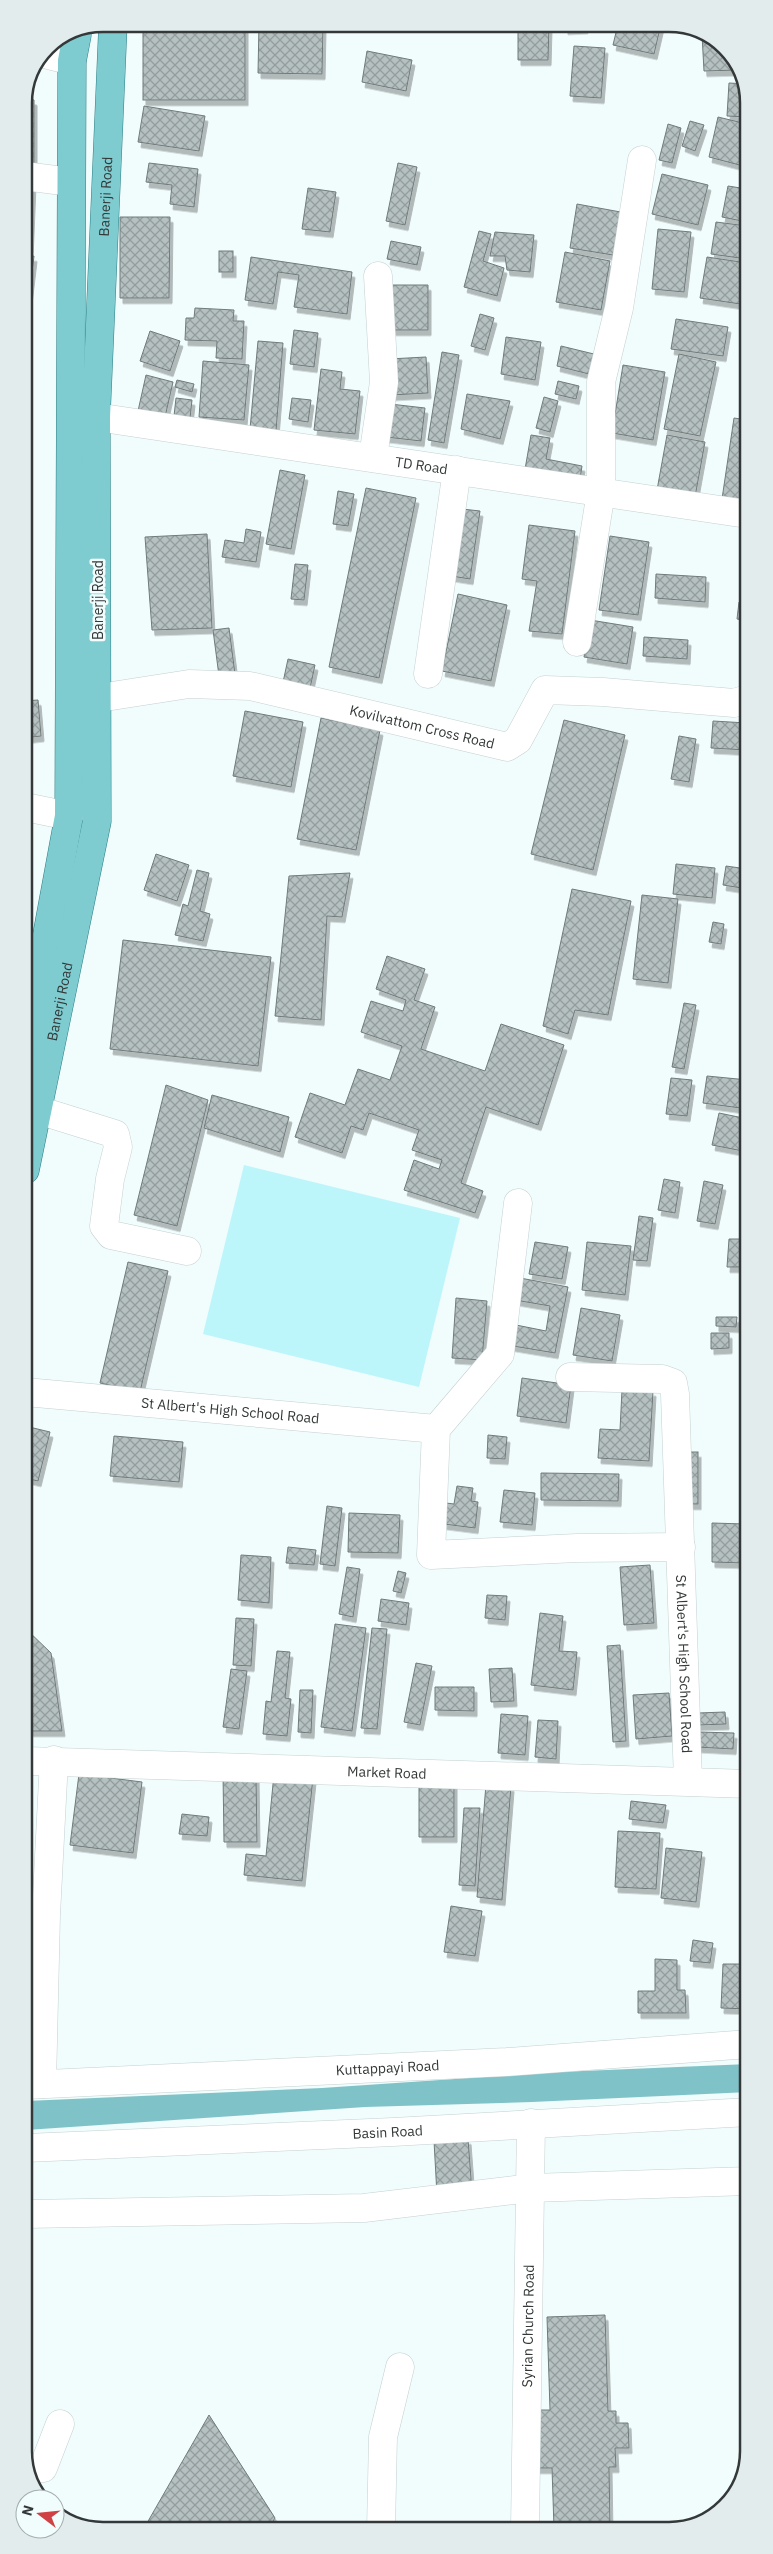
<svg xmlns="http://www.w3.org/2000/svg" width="773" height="2554" viewBox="0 0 773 2554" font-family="'IBM Plex Sans',sans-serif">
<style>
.pitch{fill:#bcf6fb}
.water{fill:#7fc3c9}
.building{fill:url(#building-cross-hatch);stroke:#707a7b;filter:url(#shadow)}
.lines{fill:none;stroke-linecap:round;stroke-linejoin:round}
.minor-casing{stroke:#c5d0d0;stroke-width:29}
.major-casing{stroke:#2c8187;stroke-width:29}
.minor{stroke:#fff;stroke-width:28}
.major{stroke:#7ecbd0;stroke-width:28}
.labels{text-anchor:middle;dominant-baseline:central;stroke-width:5;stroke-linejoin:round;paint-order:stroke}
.street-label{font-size:14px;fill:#343838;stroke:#f1fcfc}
.rim{fill:none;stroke:#343838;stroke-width:2.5}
</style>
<defs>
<pattern id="building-cross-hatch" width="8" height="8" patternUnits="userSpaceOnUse" patternTransform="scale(1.25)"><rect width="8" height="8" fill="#b5c0c0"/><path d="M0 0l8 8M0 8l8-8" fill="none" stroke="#949d9d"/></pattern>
<filter id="shadow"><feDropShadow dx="3" dy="5.5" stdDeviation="0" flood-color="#0004"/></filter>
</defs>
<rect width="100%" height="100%" fill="#f1fcfc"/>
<path class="pitch" d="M244,1165L460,1218L419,1387L203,1334Z"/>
<path class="water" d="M749,2064V2092L532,2102L365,2107L26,2130V2101L322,2088L559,2072Z"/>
<g class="building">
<rect x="143" y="24" width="102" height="76"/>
<path d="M259,24H323L322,74L258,73Z"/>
<path d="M518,24H549L548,60H518Z"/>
<path d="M565,24H585V28L565,29Z"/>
<path d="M618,24H661L654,54L613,45Z"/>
<path d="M702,35L722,43L738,70L704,71Z"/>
<path d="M574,46L605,48L601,98L570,96Z"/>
<path d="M367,51L412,60L406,91L362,82Z"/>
<path d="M729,83L747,84V117L727,116Z"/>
<path d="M26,98L34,100V163H24V103Z"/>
<path d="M144,106L205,116L199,151L138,142Z"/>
<path d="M718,117L747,124V167L709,157Z"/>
<path d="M690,121L704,125L695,151L682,146Z"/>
<path d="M668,124L681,128L672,163L659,160Z"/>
<path d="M149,163L198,169L194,207L170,204L172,185L146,182Z"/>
<path d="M398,163L417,167L405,225L386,221Z"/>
<path d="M662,174L708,185L698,225L652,214Z"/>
<path d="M24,179L33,180L30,253H24Z"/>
<path d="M728,186L747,189V222L722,217Z"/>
<path d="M308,188L336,192L330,232L302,229Z"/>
<path d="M577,204L626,213L619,256L570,248Z"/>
<path d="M120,217H170L169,298H120Z"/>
<path d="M716,222L747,226V259L711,254Z"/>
<path d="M658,229L691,232L684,292L652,289Z"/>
<path d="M479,231L491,234L483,261L504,268L497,296L464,287Z"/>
<path d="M495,232L534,235L530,272L507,270L505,256H490Z"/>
<path d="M391,241L421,247L417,265L387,259Z"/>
<rect x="219" y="251" width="14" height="21"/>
<path d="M565,252L610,261L601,310L556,302Z"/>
<path d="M24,256H34L24,341Z"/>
<path d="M251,257L352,272L347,314L294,307L299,275L278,272L273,304L245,300Z"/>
<path d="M707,257L747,263V305L700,298Z"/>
<path d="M390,285H428V330H391Z"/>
<path d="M195,308L234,310L233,321H244L242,359L216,358L217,341L185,340L186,318H194Z"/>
<path d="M480,314L494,318L485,350L471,346Z"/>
<path d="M676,319L728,327L723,356L671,349Z"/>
<path d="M294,330L318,333L314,367L290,364Z"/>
<path d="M150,331L180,341L170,371L140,361Z"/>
<path d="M506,337L541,342L535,380L501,374Z"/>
<path d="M258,341L283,343L276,431L250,429Z"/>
<path d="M561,346L598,355L593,375L557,366Z"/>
<path d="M442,352L459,355L444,443L428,440Z"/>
<path d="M679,354L716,362L700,436L664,429Z"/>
<path d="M426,357L428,393L391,395L389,359Z"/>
<path d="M203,361L249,365L244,420L199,417Z"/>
<path d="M623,365L665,372L653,440L612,433Z"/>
<path d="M321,369L342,372L340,389L360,391L355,434L314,430Z"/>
<path d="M146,375L173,382L165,417L138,411Z"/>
<path d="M177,380L194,384L192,392L175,387Z"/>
<path d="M558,381L579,386L576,399L555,394Z"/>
<path d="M467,394L510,401L500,439L461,429Z"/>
<path d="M544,397L558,401L550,432L536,428Z"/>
<path d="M176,398L192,400L190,418L174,416Z"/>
<path d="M292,398L311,400L308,422L289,419Z"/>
<path d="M390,404L425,408L421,441L386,437Z"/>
<path d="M734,418L747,420V503L722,499Z"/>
<path d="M531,435L550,438L546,459L582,466L579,486L524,475Z"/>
<path d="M667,435L705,442L695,497L657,490Z"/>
<path d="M280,470L305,475L291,549L266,544Z"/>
<path d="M366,488L416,498L379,678L329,667Z"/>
<path d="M338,491L354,494L348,526L333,524Z"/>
<path d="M462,509L480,511L470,579L451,576Z"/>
<path d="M529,525L575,531L562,634L529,631L537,581L522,579Z"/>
<path d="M246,529L261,532L256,562L222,557L225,540L244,543Z"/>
<path d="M207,534L212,628L152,630L145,537Z"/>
<path d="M610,536L649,542L638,615L599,610Z"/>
<path d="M295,564L308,565L304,600L291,599Z"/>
<path d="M656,574L706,577L705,602L655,598Z"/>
<path d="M458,594L507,605L491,681L442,671Z"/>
<path d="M739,602L747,603V621L737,619Z"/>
<path d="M24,606L27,650H24Z"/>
<path d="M590,620L633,627L627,664L584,657Z"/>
<path d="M229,628L235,674L219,676L213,630Z"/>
<path d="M644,637L688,640L687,659L643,656Z"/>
<path d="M288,659L315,665L309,693L282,687Z"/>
<path d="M38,700L41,736L24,738V701Z"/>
<path d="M245,711L303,722L291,787L233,776Z"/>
<path d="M321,718L380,730L356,850L297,839Z"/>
<path d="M564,720L625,735L593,870L531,854Z"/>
<path d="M713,721L747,723V750L711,748Z"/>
<path d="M679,736L696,739L689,782L671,779Z"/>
<path d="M156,854L189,865L177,901L144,890Z"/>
<path d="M676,864L715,868L712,898L673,894Z"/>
<path d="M726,866L747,869L748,889L723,885Z"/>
<path d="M197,870L209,873L200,911L210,914L203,941L175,935L183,904L188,906Z"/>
<path d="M350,873L342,917L327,916L321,1020L275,1016L289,876Z"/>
<path d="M572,889L631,901L608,1015L575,1010L568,1034L543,1026Z"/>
<path d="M642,895L678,899L668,983L633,979Z"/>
<path d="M713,922L724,924L721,944L709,942Z"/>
<path d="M123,940L271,957L258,1066L110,1049Z"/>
<path d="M387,956L425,969L414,1000L435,1007L421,1049L485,1071L501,1024L564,1045L538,1125L486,1107L461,1183L483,1191L475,1213L404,1190L414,1160L439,1169L442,1160L412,1150L419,1130L369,1113L363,1130L351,1126L342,1153L295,1137L310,1093L345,1105L358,1069L390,1080L402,1046L361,1032L371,1001L403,1011L406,1000L376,989Z"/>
<path d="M684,1003L696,1005L684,1069L672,1067Z"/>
<path d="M707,1076L748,1080V1109L703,1103Z"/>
<path d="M671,1078L692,1080L687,1116L666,1114Z"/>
<path d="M166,1085L208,1100L177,1226L134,1215Z"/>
<path d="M212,1095L289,1117L280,1152L204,1128Z"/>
<path d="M719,1113L748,1119V1152L712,1145Z"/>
<path d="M664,1179L680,1182L675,1213L658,1210Z"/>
<path d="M704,1181L723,1185L715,1224L697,1221Z"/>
<path d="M639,1216L653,1218L647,1261L633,1260Z"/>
<path d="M729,1239H748V1267H727Z"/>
<path d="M535,1242L568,1247L562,1279L529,1274Z"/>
<path d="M587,1242L631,1246L625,1295L582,1290Z"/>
<path d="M128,1262L168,1271L140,1392L100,1383Z"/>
<path d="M520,1278L568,1287L555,1353L507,1345L511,1324L546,1331L550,1306L515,1300Z"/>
<path d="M456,1298L487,1301L482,1360L452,1358Z"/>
<path d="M581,1308L620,1315L612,1361L573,1355Z"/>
<path d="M716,1317H737L736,1327L716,1326Z"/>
<path d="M711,1333H729V1348L711,1349Z"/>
<path d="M522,1378L571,1385L566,1423L517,1416Z"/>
<path d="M622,1390L653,1391L649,1461L598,1458L600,1429L620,1430Z"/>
<path d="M25,1426L50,1432L38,1481L25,1478Z"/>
<path d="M488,1435L507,1437L505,1459L487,1458Z"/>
<path d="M114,1436L183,1442L179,1482L110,1476Z"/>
<rect x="681" y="1452" width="17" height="52"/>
<path d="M541,1473L619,1474L618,1501L541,1500Z"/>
<path d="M457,1486L473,1488L471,1501L478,1502L475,1528L444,1524L446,1503L454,1504Z"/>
<path d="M504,1490L535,1493L532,1525L500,1522Z"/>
<path d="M327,1506L342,1508L335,1566L320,1564Z"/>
<path d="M349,1513L400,1515L398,1553L348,1552Z"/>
<path d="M712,1523L745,1524V1563L712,1562Z"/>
<path d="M288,1547L316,1550L314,1565L286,1563Z"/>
<path d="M241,1555L271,1557L269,1603L238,1600Z"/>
<path d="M650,1565L654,1623L624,1625L620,1567Z"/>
<path d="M347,1567L360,1569L353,1617L339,1614Z"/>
<path d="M398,1571L406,1573L401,1593L393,1591Z"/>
<path d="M487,1595L507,1596L505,1620L485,1618Z"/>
<path d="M381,1599L409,1603L406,1625L378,1621Z"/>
<path d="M540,1613L563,1616L559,1651L577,1652L573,1690L531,1685Z"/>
<path d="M236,1618L254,1619L251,1666L233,1665Z"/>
<path d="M335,1624L366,1628L352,1731L321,1727Z"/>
<path d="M25,1628L51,1653L62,1731H26Z"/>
<path d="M372,1628L387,1629L377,1729L361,1728Z"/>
<path d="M620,1645L626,1741L613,1742L607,1646Z"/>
<path d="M277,1651L290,1652L285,1698L291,1699L287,1736L263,1734L266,1701L271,1702Z"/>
<path d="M416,1663L432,1666L420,1725L404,1722Z"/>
<path d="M512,1668L514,1701L491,1702L489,1669Z"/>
<path d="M231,1669L247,1671L239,1729L223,1727Z"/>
<path d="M435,1687H474V1711L435,1710Z"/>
<path d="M300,1690H313L311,1733L298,1732Z"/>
<path d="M669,1693L672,1736L636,1739L633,1695Z"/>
<path d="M725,1712L726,1724L698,1725V1713Z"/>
<path d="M501,1714L528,1716L525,1755L498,1753Z"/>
<path d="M538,1720L558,1721L556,1759L535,1757Z"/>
<path d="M698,1732L734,1733L733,1749L697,1747Z"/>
<path d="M79,1774L142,1782L133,1853L70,1845Z"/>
<path d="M223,1774H256L257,1842H224Z"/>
<path d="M274,1774L313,1778L302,1881L244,1875L246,1854L266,1856Z"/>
<path d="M454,1782V1837H419V1783Z"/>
<path d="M486,1784L511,1786L502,1900L477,1897Z"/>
<path d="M631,1801L666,1805L663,1823L629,1819Z"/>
<path d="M464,1808H480L475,1886L459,1885Z"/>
<path d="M182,1814L209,1817L207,1836L179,1834Z"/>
<path d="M618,1831L660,1833L656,1889L615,1887Z"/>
<path d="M666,1848L702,1852L696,1902L661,1898Z"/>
<path d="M451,1906L482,1911L475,1956L444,1952Z"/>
<path d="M693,1940L713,1943L710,1963L690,1961Z"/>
<path d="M27,1953L31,2052H26V1953Z"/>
<path d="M655,1959L677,1960V1990H685L686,2013H638V1991H655Z"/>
<path d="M723,1964H749V2009L721,2008Z"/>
<path d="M468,2139L472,2192L437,2195L434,2141Z"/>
<path d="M605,2315L608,2411H616V2423H628L629,2448H615L616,2467H609L610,2528H554L552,2468H536L535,2410H550L547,2317Z"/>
<path d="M209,2415L275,2518L268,2529L143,2530Z"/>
</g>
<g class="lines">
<g class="minor-casing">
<g id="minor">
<path d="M44,54L72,61"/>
<path d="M24,176L71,182"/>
<path id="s1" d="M74,418L96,417L747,514"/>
<path d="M373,457L384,382L378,276"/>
<path d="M577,642L601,492V382L619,308L642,160"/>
<path d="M428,674L457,470"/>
<path id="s2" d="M99,698L189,684L250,686L507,747L518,740L545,690L603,692L734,703L747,699"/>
<path d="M25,807L69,816"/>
<path d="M25,1106L115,1134L118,1147L110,1179L104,1226L111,1235L187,1251"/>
<path d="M518,1203L500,1354L436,1429L431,1555L577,1548L681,1547"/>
<path id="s3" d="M570,1377L662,1379L673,1383L675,1394L688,1781"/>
<path id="s4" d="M25,1392L436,1429"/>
<path id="s5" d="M26,1761L749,1784"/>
<path d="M42,2084L46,1915L54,1760"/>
<path id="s6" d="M26,2085L507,2062L749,2044"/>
<path id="s7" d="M26,2148L393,2132L749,2112"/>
<path d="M26,2214L364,2208L531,2188L749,2181"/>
<path d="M27,2471L43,2468L60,2424"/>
<path id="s8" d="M525,2528L531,2123"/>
<path d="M381,2529L383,2437L400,2367"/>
</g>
</g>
<g class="major-casing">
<g id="major">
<path d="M25,1054L69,816L72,61L77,35"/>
<path id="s9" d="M25,1170L97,821L96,417L113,24"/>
</g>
</g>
<use href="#minor" class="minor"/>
<use href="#major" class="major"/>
</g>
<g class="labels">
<g class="street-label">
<text stroke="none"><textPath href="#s9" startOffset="981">Banerji Road</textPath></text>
<text stroke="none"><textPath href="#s1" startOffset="351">TD Road</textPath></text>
<text transform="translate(98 600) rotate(-90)">Banerji Road</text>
<text stroke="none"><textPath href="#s2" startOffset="329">Kovilvattom Cross Road</textPath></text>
<text stroke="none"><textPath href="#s9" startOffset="172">Banerji Road</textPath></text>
<text stroke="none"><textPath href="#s4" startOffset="206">St Albert's High School Road</textPath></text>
<text stroke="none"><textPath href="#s3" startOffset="385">St Albert's High School Road</textPath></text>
<text stroke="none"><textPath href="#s5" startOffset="361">Market Road</textPath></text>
<text stroke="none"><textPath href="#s6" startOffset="362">Kuttappayi Road</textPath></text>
<text stroke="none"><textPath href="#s7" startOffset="362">Basin Road</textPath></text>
<text stroke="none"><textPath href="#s8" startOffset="202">Syrian Church Road</textPath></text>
</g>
</g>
<path d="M0 0H773V2554H0ZM103 32H669A71 71 0 0 1 740 103V2451A71 71 0 0 1 669 2522H103A71 71 0 0 1 32 2451V103A71 71 0 0 1 103 32Z" fill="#e2ecec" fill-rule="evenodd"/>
<path class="rim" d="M103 32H669A71 71 0 0 1 740 103V2451A71 71 0 0 1 669 2522H103A71 71 0 0 1 32 2451V103A71 71 0 0 1 103 32Z"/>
<g transform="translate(40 2514) rotate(286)"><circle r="24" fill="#f1fcfc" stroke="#a5aeae"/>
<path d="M0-4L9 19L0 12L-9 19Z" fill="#d04146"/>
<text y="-8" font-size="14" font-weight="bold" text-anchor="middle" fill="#343838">N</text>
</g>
</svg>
